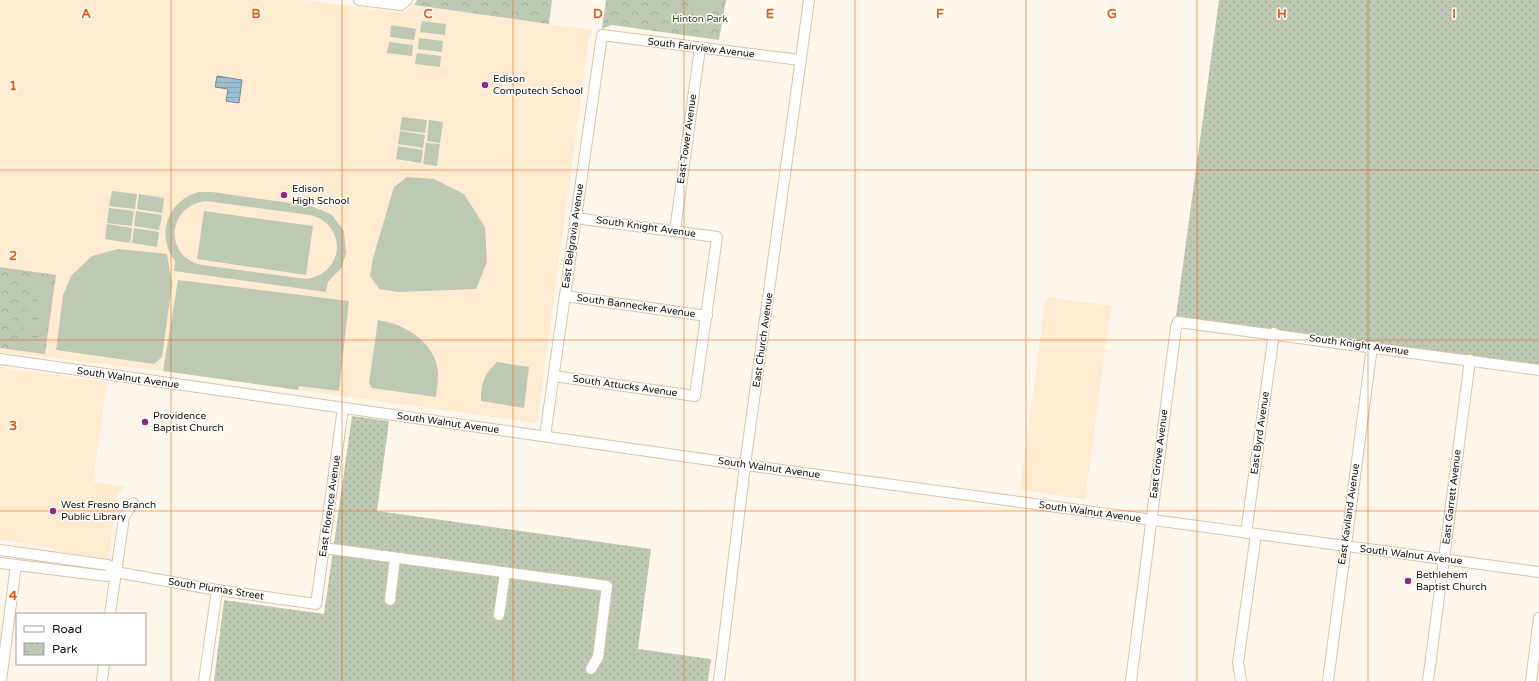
<svg xmlns="http://www.w3.org/2000/svg" width="1539" height="681" viewBox="0 0 1539 681" font-family="'Varela Round',sans-serif">
<style>
.built{fill:#ffebcf}
.grass{fill:url(#grass-dots)}
.park{fill:url(#park-crowns)}
.pitch{fill:#bdc9b2;fill-rule:evenodd}
.water{fill:url(#water-rules);stroke:#748a96}
.lines{fill:none;stroke-linecap:round;stroke-linejoin:round}
.minor-casing{stroke:#d8c4a8;stroke-width:12}
.minor{stroke:#fff;stroke-width:10}
.grid{fill:none;stroke:#e8590c;stroke-width:1;stroke-opacity:0.55}
.poi-dot{fill:#942483;stroke:#fff;stroke-width:1.5}
.labels{text-anchor:middle;dominant-baseline:central;stroke-width:3;stroke-linejoin:round;paint-order:stroke}
.park-label{font-size:10px;fill:#334918;stroke:#fff}
.street-label{font-size:10px;fill:#171007;stroke:#fff}
.poi-label{font-size:10px;fill:#171007;stroke:#fff;text-anchor:start}
.grid-label{font-size:13px;text-anchor:middle;font-weight:bold;fill:#e8590c;stroke:#fff;stroke-width:3;stroke-linejoin:round;paint-order:stroke}
</style>
<defs>
<pattern id="grass-dots" width="8" height="8" patternUnits="userSpaceOnUse"><rect width="8" height="8" fill="#bdc9b2"/><path d="M2 2h.1M6 6h.1" fill="none" stroke="#a2ac98" stroke-width="1.8" stroke-linecap="round"/></pattern>
<pattern id="park-crowns" width="20" height="18" patternUnits="userSpaceOnUse"><rect width="20" height="18" fill="#bdc9b2"/><path d="M2 6a3 3 0 1 1 6 0M12 15a3 3 0 1 1 6 0" fill="none" stroke="#a2ac98"/></pattern>
<pattern id="water-rules" width="6" height="5" patternUnits="userSpaceOnUse"><rect width="6" height="5" fill="#9cbed3"/><path d="M0 2.5h6" fill="none" stroke="#86a2b4"/></pattern>
</defs>
<rect width="100%" height="100%" fill="#fff7eb"/>
<g class="built">
<path d="M0,0H304L397,12L407,11L414,5L593,30L589,38L537,423L163,371L0,352Z"/>
<path d="M1046,297L1111,306L1085,499L1020,490Z"/>
<path d="M0,367L107,382L93,481L127,487L122,489L118,495L108,558L58,552L48,547L0,540Z"/>
</g>
<g class="grass">
<path d="M1219,0H1539V366L1176,316Z"/>
<path d="M352,416L389,421L377,511L651,549L638,649L711,659L708,681H214L224,600L324,614Z"/>
</g>
<g class="park">
<path d="M417,0H552L549,24L414,5Z"/>
<path d="M606,0H726L719,40L612,25L602,29Z"/>
<path d="M0,267L56,275L45,354L0,348Z"/>
</g>
<g class="pitch">
<path d="M694,0H719L718,8L694,5Z"/>
<path d="M693,11L717,14L715,26L692,23Z"/>
<path d="M422,21L446,24L445,35L420,32Z"/>
<path d="M391,25L416,29L414,40L390,37Z"/>
<path d="M419,38L443,41L442,52L418,49Z"/>
<path d="M389,42L413,45L412,56L387,53Z"/>
<path d="M417,53L441,56L440,67L415,64Z"/>
<path d="M402,117L427,120L425,133L400,130Z"/>
<path d="M429,120L443,122L440,143L427,141Z"/>
<path d="M400,131L425,135L423,148L398,144Z"/>
<path d="M426,143L440,144L437,166L423,164Z"/>
<path d="M398,146L423,150L421,163L396,159Z"/>
<path d="M407,177L434,179L464,194L485,227L487,262L476,289L399,292L379,289L370,276L373,258L394,187Z"/>
<path d="M112,191L137,194L135,209L109,206Z"/>
<path d="M199,192H212L311,206L331,214L344,231L346,253L342,267L328,282L326,292L174,271L175,261C155,235 168,200 199,192ZM206,201L310,215C348,224 345,274 306,279L202,265C163,257 167,205 206,201Z"/>
<path d="M139,194L164,198L162,213L137,209Z"/>
<path d="M109,208L134,211L132,226L107,223Z"/>
<path d="M136,211L162,215L159,230L134,226Z"/>
<path d="M204,211L313,226L306,275L197,259Z"/>
<path d="M107,224L132,228L130,243L105,239Z"/>
<path d="M134,228L159,232L157,247L132,243Z"/>
<path d="M118,249L167,254L172,285L162,357L154,364L56,350L63,295L71,276L92,256Z"/>
<path d="M0,277L13,279L11,290L0,288Z"/>
<path d="M178,280L349,301L339,391L299,386L298,390L163,371Z"/>
<path d="M29,281L52,284L51,295L27,292Z"/>
<path d="M0,295L10,297L9,308L0,306Z"/>
<path d="M27,300L50,303L49,314L25,311Z"/>
<path d="M0,314L8,315L7,326L0,325Z"/>
<path d="M24,318L48,321L46,332L23,329Z"/>
<path d="M378,320C405,324 435,342 438,372C438,380 437,389 436,397L372,388L369,383Z"/>
<path d="M21,336L45,339L44,350L20,347Z"/>
<path d="M497,362L529,367L524,408L481,401C481,382 484,375 497,362Z"/>
</g>
<path class="water" d="M217,76L242,80L239,103L226,101L228,89L215,87Z"/>
<g class="lines">
<g class="minor-casing">
<g id="minor">
<path d="M359,0L401,5L407,0"/>
<path d="M675,231L700,48"/>
<path d="M565,296L707,316"/>
<path d="M0,359L745,465L1539,572"/>
<path d="M554,376L695,396L717,237L575,218"/>
<path d="M545,436L602,35L800,60"/>
<path d="M1246,533L1274,333"/>
<path d="M324,548L607,586L598,657L591,669"/>
<path d="M0,550L108,565L116,572L217,590L316,604L343,408"/>
<path d="M0,563L106,576L116,572"/>
<path d="M390,600L395,558"/>
<path d="M110,614L124,517L133,503"/>
<path d="M499,615L505,573"/>
<path d="M1,681L16,565"/>
<path d="M102,681L104,664"/>
<path d="M204,681L217,590"/>
<path d="M719,681L745,465L809,0"/>
<path d="M1131,681L1176,327L1178,322L1539,370"/>
<path d="M1241,681L1238,663L1256,534"/>
<path d="M1328,681L1372,347"/>
<path d="M1428,681L1470,360"/>
<path d="M1531,681L1539,618"/>
</g>
</g>
<use href="#minor" class="minor"/>
</g>
<path class="grid" d="M171,0V681M342,0V681M513,0V681M684,0V681M855,0V681M1026,0V681M1197,0V681M1368,0V681M0,170H1539M0,340H1539M0,511H1539"/>
<g class="poi-dot">
<circle cx="485" cy="85" r="4"/>
<circle cx="284" cy="195" r="4"/>
<circle cx="145" cy="422" r="4"/>
<circle cx="53" cy="511" r="4"/>
<circle cx="1408" cy="581" r="4"/>
</g>
<g class="labels">
<g class="park-label">
<text x="700" y="19">Hinton Park</text>
</g>
<g class="street-label">
<text transform="translate(701 48) rotate(7)">South Fairview Avenue</text>
<text transform="translate(687 139) rotate(-82)">East Tower Avenue</text>
<text transform="translate(646 227) rotate(8)">South Knight Avenue</text>
<text transform="translate(573 236) rotate(-82)">East Belgravia Avenue</text>
<text transform="translate(636 306) rotate(8)">South Bannecker Avenue</text>
<text transform="translate(763 340) rotate(-82)">East Church Avenue</text>
<text transform="translate(1359 345) rotate(8)">South Knight Avenue</text>
<text transform="translate(128 378) rotate(8)">South Walnut Avenue</text>
<text transform="translate(625 386) rotate(8)">South Attucks Avenue</text>
<text transform="translate(448 423) rotate(8)">South Walnut Avenue</text>
<text transform="translate(1260 433) rotate(-82)">East Byrd Avenue</text>
<text transform="translate(1159 454) rotate(-83)">East Grove Avenue</text>
<text transform="translate(769 468) rotate(8)">South Walnut Avenue</text>
<text transform="translate(1452 497) rotate(-83)">East Garrett Avenue</text>
<text transform="translate(330 506) rotate(-82)">East Florence Avenue</text>
<text transform="translate(1090 512) rotate(8)">South Walnut Avenue</text>
<text transform="translate(1349 514) rotate(-82)">East Kaviland Avenue</text>
<text transform="translate(1411 555) rotate(7)">South Walnut Avenue</text>
<text transform="translate(216 589) rotate(9)">South Plumas Street</text>
</g>
<g class="poi-label">
<text x="493" y="79">Edison<tspan x="493" dy="12">Computech School</tspan></text>
<text x="292" y="189">Edison<tspan x="292" dy="12">High School</tspan></text>
<text x="153" y="416">Providence<tspan x="153" dy="12">Baptist Church</tspan></text>
<text x="61" y="505">West Fresno Branch<tspan x="61" dy="12">Public Library</tspan></text>
<text x="1416" y="575">Bethlehem<tspan x="1416" dy="12">Baptist Church</tspan></text>
</g>
</g>
<g class="grid-label">
<text x="86" y="18">A</text>
<text x="256" y="18">B</text>
<text x="428" y="18">C</text>
<text x="598" y="18">D</text>
<text x="770" y="18">E</text>
<text x="940" y="18">F</text>
<text x="1112" y="18">G</text>
<text x="1282" y="18">H</text>
<text x="1454" y="18">I</text>
<text x="13" y="90">1</text>
<text x="13" y="260">2</text>
<text x="13" y="430">3</text>
<text x="13" y="600">4</text>
</g>
<rect x="16" y="613" width="130" height="52" fill="#ffffff" stroke="#a29f9c"/>
<rect x="24" y="626" width="20" height="6" fill="#ffffff" stroke="#a29f9c"/>
<text x="52" y="633" font-size="12" fill="#171007">Road</text>
<rect x="24" y="643" width="20" height="12" fill="url(#park-crowns)" stroke="#a29f9c"/>
<text x="52" y="653" font-size="12" fill="#171007">Park</text>
</svg>
